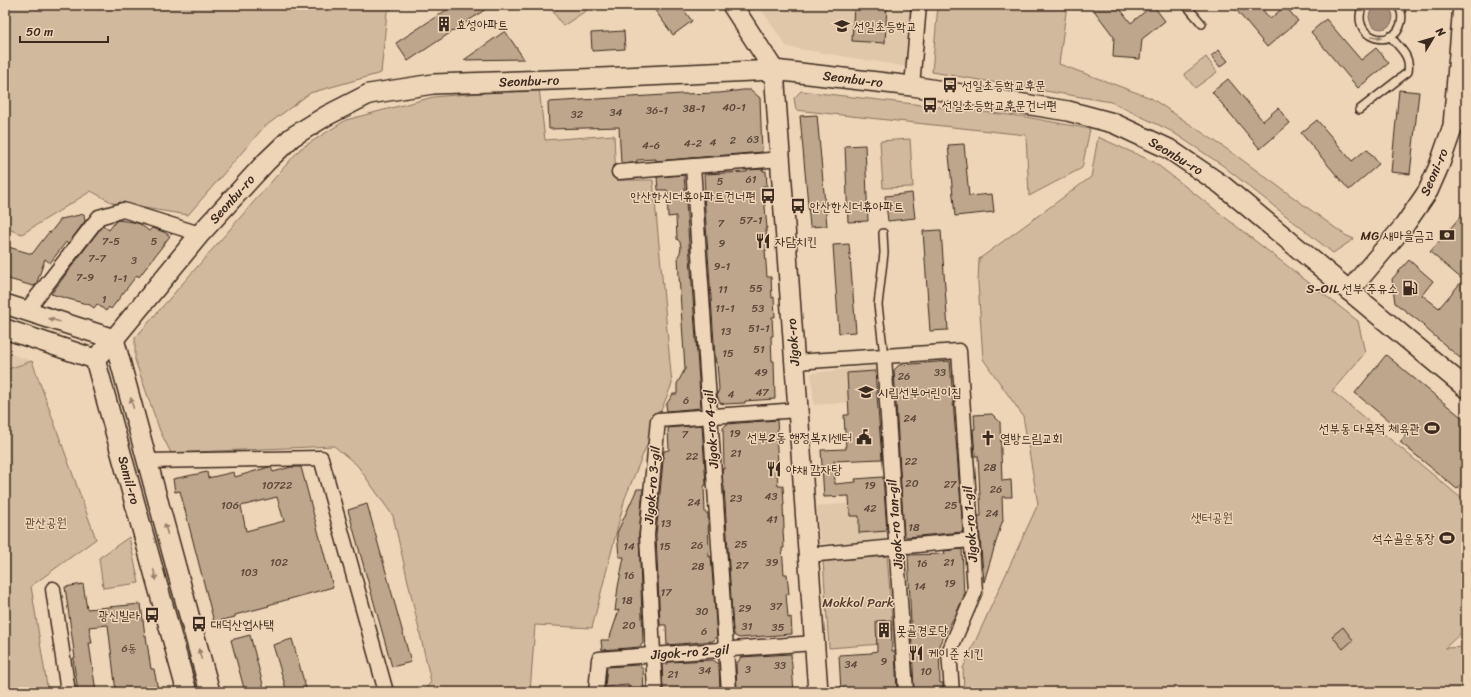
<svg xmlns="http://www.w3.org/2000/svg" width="1471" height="697" viewBox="0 0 1471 697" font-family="Sriracha,'Poor Story',sans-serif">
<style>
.built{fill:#e0c7aa}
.green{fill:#d1b99e;stroke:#86725e}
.water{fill:#a8927b;stroke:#7c6856}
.building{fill:#bda68c;stroke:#3b2a1e;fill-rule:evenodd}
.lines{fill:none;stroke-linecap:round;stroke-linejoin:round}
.lane-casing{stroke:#3b2a1e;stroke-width:10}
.street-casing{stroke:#3b2a1e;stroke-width:17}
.secondary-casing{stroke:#3b2a1e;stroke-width:22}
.lane{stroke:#efd5b7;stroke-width:7}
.street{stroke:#efd5b7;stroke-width:14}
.secondary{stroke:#efd5b7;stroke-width:19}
.oneway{fill:#95806a}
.labels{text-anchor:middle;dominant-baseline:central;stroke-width:3;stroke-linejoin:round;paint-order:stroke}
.number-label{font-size:11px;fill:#5c493a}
.poi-label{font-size:13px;fill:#3b2a1e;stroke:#efd5b7;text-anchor:start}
.street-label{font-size:13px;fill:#3b2a1e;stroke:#efd5b7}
.park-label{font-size:13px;fill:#523f31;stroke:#efd5b7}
</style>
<rect width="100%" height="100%" fill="#efd5b7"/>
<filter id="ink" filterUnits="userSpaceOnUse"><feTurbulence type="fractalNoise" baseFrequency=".025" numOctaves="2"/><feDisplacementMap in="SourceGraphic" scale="8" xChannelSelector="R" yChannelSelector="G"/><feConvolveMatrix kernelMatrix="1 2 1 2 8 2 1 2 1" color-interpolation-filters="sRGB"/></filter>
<g filter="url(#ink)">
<g class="built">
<path d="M758,5H914L908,67L787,47Z"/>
<path d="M5,352L32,361L5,369Z"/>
<path d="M876,366L879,400L814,405L811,373Z"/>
<path d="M885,501L888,539L820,544L817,506Z"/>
</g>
<g class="green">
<path d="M5,5H397L387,12L381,73L310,93L263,128L188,215L113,203L91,191L22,234L5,228Z"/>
<path d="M559,5H583L587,10L563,26L552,10Z"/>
<path d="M938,5H1067L1059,64L1151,98L1234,154L1345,235L1354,239L1333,253L1222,165L1171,131L1111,102L932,72Z"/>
<path d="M1206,57L1217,72L1195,88L1184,74Z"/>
<path d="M539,88L545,140L614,135L616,180H653L672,384L625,498L592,628L535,625L530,692H422L431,682L393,516L357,465L334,446L171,453L160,431L135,360V338L300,149L346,120L433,97Z"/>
<path d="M801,91L1026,117L1090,129L1082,168L1029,196L1026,135L796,110L794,98Z"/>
<path d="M1098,137L1154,162L1358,321L1365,353L1332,391L1461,498L1466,492V628L1445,648L1466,647V692H964L963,668L1038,504L1023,416L983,359L978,283L979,259L1091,177Z"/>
<path d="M910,139L913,187L883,188L880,141Z"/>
<path d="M32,361L96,539L31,586L48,692H5V370Z"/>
<path d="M129,537L139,583L103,588L99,558Z"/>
<path d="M887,556L894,643L829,648L823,561Z"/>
</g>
<circle class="water" cx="1381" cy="17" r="12"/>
<g class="building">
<path d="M454,5H492L408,61L396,43Z"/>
<path d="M651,5H680L692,21L673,35Z"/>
<path d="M854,5H887L885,43L852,41Z"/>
<path d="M1090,5H1117L1131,23L1153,5L1165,21L1142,39L1140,59L1113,57L1114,37Z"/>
<path d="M1232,5H1259L1270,19L1285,6L1298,21L1267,47Z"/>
<path d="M1326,19L1361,60L1376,48L1389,63L1358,88L1311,32Z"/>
<path d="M505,31L524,59L464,60Z"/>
<path d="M624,31L625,49L592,51L591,33Z"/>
<path d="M1219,50L1228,61L1220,67L1211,56Z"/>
<path d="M1228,79L1263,121L1278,108L1290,123L1260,149L1212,92Z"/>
<path d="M743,90H751L760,98L762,152L656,161V159L637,160V162L621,163L619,127L549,129L548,102L682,94L720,93Z"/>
<path d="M1399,90L1419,92L1410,174L1391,172Z"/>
<path d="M817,115L827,226L810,227L800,116Z"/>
<path d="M1317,120L1352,161L1367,149L1379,164L1349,190L1301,133Z"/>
<path d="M964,144L969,196L992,194L994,212L955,216L948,145Z"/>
<path d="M865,145L868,221L848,222L845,146Z"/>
<path d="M763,169V171H766L767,186H763L767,228H766L767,250H765L767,277H771L772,298L774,297L775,317H772L773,336H771L772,361H774L775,399L745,401V403L725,404L720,403L717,395L719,389L717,363H716L715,357L704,195H705L704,174L747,172V170Z"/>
<path d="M684,175L701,408L667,411L666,405L673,394H677V384L685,369L679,276L678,256L680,253L681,247L680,242L677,239L676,216L668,217L667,190H658L657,177Z"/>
<path d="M912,193L915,218L888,221L885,196Z"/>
<path d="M1466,210V351L1460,358L1423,326L1424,325L1395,303L1392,279L1409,260L1433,281L1422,295L1439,308L1463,280L1430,252Z"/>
<path d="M84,214L85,221L68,244L66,242L50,263L45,259L36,285L33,286L5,278V246L32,254L49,232L50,233L61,219Z"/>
<path d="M118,220L133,222L140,224L149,231L152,228L164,232L170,236L139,277L137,275L111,309L109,307L106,311L97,304L94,308L90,305L51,294L103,225L109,230L116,221Z"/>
<path d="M941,230L948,330L930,331L923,231Z"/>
<path d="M849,244L856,332L839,333L833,245Z"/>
<path d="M1386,355L1466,421V478L1457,489L1400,442L1406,435L1355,393Z"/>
<path d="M950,361L963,532L907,537L904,535L894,370L899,365Z"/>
<path d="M875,371L882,459L834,461L835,484L856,482L855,479L883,477L887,531L859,533V516H850L849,496L824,497L821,450L846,449L844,415H849L847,373Z"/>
<path d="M992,414L1000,422L1002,481L1011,480L1012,497H1002L1003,522H1002L984,582L978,516H981L978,456H975L973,429H975L974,415Z"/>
<path d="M777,420L778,438H776L778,461H776L778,486H783L784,505H783L784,528L783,529L784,548H782L784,574H787L789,594H786L788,618L791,617L792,634L739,638L735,636L733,631L724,486H723L722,469H724L723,428L727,424Z"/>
<path d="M702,425L706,485L704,486L705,513H708L709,557L711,556L717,637L713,641L667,645L666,625H660L656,535L664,451L669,450L668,428Z"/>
<path d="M269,467H271L273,472L291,467H301L333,587L268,605L269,606L235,615V617L214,622L180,491L175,492L173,479L207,472L208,478L234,472L235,477ZM277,497L284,521L246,531L241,506Z"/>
<path d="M637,489H643L639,535L643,643L640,647L602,650L601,640H609L619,610L615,611L618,587L624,557H619L617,533Z"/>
<path d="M367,504L411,662L392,667L348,510Z"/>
<path d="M962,549L964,596L956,614L939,645L940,683H943V692H914L908,555L945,554L944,551Z"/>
<path d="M83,584L87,609L141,604L145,636H146L151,669H154L158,690L143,692H116L108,625L89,627L92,643H89L96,692H78L73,658H75L65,587Z"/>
<path d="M891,620L892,651H895L897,692H841L839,655L872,653V652L877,651L876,621Z"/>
<path d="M1343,627L1353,640L1343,649L1332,636Z"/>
<path d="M250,635L265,692H245L231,640Z"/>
<path d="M292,639L307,692H287L273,645Z"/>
<path d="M791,654L794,692H737L736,665L741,657Z"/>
<path d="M713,660L719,664L720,692H663L662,664H668V662Z"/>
<path d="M638,665L643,669L644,692H629L628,685L605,687L607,667Z"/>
</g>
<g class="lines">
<g class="lane-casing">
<g id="lane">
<path d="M1186,5L1202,24"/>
<path d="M1363,5C1348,38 1394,52 1401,23C1403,16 1401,10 1398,5"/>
<path d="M1359,110L1408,72C1411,55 1400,49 1390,36"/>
<path d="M883,233L884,253L878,305L884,356"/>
</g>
</g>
<g class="street-casing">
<g id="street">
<path d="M912,86L919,5"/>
<path d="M693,166L729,692"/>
<path d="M619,172L781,159"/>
<path d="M26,311L99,217L123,210L200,234"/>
<path d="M884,356L906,692"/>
<path d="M795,362L959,351L975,591L949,652L952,692"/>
<path d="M148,461L321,458L386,692"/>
<path d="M808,555L971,540"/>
<path d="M53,589L68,692"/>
<path d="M596,692L599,659L814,643"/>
<path d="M655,692L647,535L658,420L798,410"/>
</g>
</g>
<g class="secondary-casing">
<g id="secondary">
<path d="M732,5L774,70L818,692"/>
<path d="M1349,291L1404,226L1428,191L1439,166L1453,126L1463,5"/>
<path d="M5,304L114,339L210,692"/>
<path d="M5,329L95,359L187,692"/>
<path d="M95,359L114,339L200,234L266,162L292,137L326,116L369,94L433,84L580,79L774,70L912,86L1068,111L1113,123L1169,149L1222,185L1466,388"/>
</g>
</g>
<use href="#lane" class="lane"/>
<use href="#street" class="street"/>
<use href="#secondary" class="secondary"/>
</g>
<defs><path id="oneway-solid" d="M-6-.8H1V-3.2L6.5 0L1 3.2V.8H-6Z"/></defs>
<g class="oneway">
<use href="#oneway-solid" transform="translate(1377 37) rotate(9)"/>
<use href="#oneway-solid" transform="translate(54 320) rotate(-162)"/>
<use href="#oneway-solid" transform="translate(132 403) rotate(-105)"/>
<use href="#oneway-solid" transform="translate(166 529) rotate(-105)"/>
<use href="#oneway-solid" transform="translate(155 575) rotate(75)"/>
<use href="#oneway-solid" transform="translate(200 654) rotate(-105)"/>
</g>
</g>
<defs>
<g id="building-bare" transform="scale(1.2)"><path d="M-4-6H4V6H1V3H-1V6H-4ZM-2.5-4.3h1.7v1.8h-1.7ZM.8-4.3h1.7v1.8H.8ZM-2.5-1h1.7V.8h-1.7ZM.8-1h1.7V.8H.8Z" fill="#3b2a1e" stroke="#efd5b7" stroke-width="2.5" paint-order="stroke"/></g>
<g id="school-bare" transform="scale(1.2)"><path d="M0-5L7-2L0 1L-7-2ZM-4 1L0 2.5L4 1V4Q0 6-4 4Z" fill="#3b2a1e" stroke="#efd5b7" stroke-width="2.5" paint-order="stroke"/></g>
<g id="bus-bare" transform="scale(1.2)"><path d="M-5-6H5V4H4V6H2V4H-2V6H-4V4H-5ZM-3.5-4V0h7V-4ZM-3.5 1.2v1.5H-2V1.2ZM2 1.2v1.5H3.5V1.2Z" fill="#3b2a1e" stroke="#efd5b7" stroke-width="2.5" paint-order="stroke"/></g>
<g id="bank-bare" transform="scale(1.2)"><path d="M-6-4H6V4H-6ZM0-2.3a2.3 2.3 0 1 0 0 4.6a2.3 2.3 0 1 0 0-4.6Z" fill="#3b2a1e" stroke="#efd5b7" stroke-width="2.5" paint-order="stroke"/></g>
<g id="restaurant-bare" transform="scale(1.2)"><path d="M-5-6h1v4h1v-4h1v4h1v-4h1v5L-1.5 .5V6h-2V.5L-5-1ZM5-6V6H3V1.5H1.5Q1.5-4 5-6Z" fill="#3b2a1e" stroke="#efd5b7" stroke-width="2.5" paint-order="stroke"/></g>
<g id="fuel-bare" transform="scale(1.2)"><path d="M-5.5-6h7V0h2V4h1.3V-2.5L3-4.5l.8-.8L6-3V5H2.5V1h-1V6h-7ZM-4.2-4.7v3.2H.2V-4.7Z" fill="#3b2a1e" stroke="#efd5b7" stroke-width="2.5" paint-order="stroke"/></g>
<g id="stadium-bare" transform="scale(1.2)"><path d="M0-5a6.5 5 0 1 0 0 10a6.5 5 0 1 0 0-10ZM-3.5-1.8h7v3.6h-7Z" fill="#3b2a1e" stroke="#efd5b7" stroke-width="2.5" paint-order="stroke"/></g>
<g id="civic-bare" transform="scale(1.2)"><path d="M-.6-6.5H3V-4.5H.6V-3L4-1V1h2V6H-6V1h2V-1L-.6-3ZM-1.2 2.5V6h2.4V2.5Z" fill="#3b2a1e" stroke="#efd5b7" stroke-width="2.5" paint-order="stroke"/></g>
<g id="church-bare" transform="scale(1.2)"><path d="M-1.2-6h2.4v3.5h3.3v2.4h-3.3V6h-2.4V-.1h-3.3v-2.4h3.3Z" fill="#3b2a1e" stroke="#efd5b7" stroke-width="2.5" paint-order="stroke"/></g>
</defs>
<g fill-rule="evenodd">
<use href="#building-bare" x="444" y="24"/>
<use href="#school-bare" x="842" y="26"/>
<use href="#bus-bare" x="950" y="85"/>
<use href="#bus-bare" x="930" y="105"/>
<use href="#bus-bare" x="768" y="196"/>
<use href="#bus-bare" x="798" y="206"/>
<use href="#bank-bare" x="1447" y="235"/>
<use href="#restaurant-bare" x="763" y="241"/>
<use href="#fuel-bare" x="1410" y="288"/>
<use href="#school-bare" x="866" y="392"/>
<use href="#stadium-bare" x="1432" y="428"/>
<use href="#civic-bare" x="864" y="437"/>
<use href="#church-bare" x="988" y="438"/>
<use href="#restaurant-bare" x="774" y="469"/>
<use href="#stadium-bare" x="1447" y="538"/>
<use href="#bus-bare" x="152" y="615"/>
<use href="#bus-bare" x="199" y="624"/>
<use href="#building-bare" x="884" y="630"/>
<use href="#restaurant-bare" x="916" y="653"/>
</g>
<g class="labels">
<g class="number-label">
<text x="734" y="107">40-1</text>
<text x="694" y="108">38-1</text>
<text x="657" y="110">36-1</text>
<text x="616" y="112">34</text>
<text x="577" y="114">32</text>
<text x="753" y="139">63</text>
<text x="733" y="140">2</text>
<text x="713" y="142">4</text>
<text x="693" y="143">4-2</text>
<text x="651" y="145">4-6</text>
<text x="751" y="179">61</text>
<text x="720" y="181">5</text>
<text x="751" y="220">57-1</text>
<text x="721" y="223">7</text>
<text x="111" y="241">7-5</text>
<text x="154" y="241">5</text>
<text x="722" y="243">9</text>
<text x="97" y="258">7-7</text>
<text x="134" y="260">3</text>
<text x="722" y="266">9-1</text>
<text x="85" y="277">7-9</text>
<text x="120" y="278">1-1</text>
<text x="756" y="288">55</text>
<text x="723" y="289">11</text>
<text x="104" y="299">1</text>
<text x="725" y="308">11-1</text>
<text x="758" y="308">53</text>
<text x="759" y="328">51-1</text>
<text x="726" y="331">13</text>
<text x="759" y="349">51</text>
<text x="728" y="353">15</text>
<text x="761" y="372">49</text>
<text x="940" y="372">33</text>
<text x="904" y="376">26</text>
<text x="762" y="392">47</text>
<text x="731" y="394">4</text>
<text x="686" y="400">6</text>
<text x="910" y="418">24</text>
<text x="735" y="433">19</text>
<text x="685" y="434">7</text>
<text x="736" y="453">21</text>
<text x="692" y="456">22</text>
<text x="911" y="461">22</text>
<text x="990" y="467">28</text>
<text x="912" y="483">20</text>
<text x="950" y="484">27</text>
<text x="277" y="485">10722</text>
<text x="870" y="485">19</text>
<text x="996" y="489">26</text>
<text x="771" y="496">43</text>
<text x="736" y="498">23</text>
<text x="694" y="502">24</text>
<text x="230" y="505">106</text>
<text x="951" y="505">25</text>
<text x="870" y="508">42</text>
<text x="992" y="513">24</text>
<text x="772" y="519">41</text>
<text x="666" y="523">13</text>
<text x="914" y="527">18</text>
<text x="741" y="544">25</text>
<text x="697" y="545">26</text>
<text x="629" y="546">14</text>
<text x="665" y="546">15</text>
<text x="279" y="562">102</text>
<text x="772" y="562">39</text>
<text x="949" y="562">21</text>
<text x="922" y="563">16</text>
<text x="742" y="565">27</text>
<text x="698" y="566">28</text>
<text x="249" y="572">103</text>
<text x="629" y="575">16</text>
<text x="950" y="583">19</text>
<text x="920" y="586">14</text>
<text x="666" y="592">17</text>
<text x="627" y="600">18</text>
<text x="776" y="606">37</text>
<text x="745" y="608">29</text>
<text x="702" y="611">30</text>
<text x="629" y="625">20</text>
<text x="747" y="626">31</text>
<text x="778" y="627">35</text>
<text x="704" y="631">6</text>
<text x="129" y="648">6동</text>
<text x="884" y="661">9</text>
<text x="851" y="664">34</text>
<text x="780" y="665">33</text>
<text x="748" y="669">3</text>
<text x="705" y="670">34</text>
<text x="926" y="671">10</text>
<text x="673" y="674">21</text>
</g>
<g class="poi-label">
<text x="456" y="24">효성아파트</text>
<text x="854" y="26">선일초등학교</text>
<text x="962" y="85">선일초등학교후문</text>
<text x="942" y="105">선일초등학교후문건너편</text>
<text x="756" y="196" text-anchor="end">안산한신더휴아파트건너편</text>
<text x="810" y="206">안산한신더휴아파트</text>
<text x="1435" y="235" text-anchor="end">MG 새마을금고</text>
<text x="775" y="241">자담치킨</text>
<text x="1398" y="288" text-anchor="end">S-OIL 선부 주유소</text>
<text x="878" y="392">시립선부어린이집</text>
<text x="1420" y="428" text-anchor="end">선부동 다목적 체육관</text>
<text x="852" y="437" text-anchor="end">선부2동 행정복지센터</text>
<text x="1000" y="438">열방드림교회</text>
<text x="786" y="469">야채 감자탕</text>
<text x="1435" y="538" text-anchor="end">석수골운동장</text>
<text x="140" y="615" text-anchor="end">광신빌라</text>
<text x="211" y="624">대덕산업사택</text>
<text x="896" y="630">못골경로당</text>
<text x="928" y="653">케이준 치킨</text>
</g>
<g class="street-label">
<text transform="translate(853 79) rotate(7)">Seonbu-ro</text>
<text transform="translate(529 81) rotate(-2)">Seonbu-ro</text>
<text transform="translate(1176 156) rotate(31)">Seonbu-ro</text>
<text transform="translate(1434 172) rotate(-66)">Seoni-ro</text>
<text transform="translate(232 199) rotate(-48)">Seonbu-ro</text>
<text transform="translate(793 342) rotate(-94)">Jigok-ro</text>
<text transform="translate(711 429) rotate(-94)">Jigok-ro 4-gil</text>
<text transform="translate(129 480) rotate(75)">Samil-ro</text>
<text transform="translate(652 485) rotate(-85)">Jigok-ro 3-gil</text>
<text transform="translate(895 524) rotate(-94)">Jigok-ro 1an-gil</text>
<text transform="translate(970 524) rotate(-94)">Jigok-ro 1-gil</text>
<text transform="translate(690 652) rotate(-4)">Jigok-ro 2-gil</text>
</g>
<g class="park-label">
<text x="1212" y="517">샛터공원</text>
<text x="46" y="522">관산공원</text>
<text x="858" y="602">Mokkol Park</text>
</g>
</g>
<rect width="1471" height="697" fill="none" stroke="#efd5b7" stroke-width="20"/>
<rect x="10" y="10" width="1451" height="677" fill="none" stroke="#3b2a1e" stroke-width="1.5" filter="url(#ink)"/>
<g transform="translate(1433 38) rotate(52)" stroke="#efd5b7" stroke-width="3" paint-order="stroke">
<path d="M0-3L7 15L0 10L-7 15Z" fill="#3b2a1e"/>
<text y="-6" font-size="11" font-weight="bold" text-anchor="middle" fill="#3b2a1e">N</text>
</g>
<path d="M20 36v6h88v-6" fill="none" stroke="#3b2a1e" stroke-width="2"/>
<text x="26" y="36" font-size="12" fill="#3b2a1e" stroke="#efd5b7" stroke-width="3" paint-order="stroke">50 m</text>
</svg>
